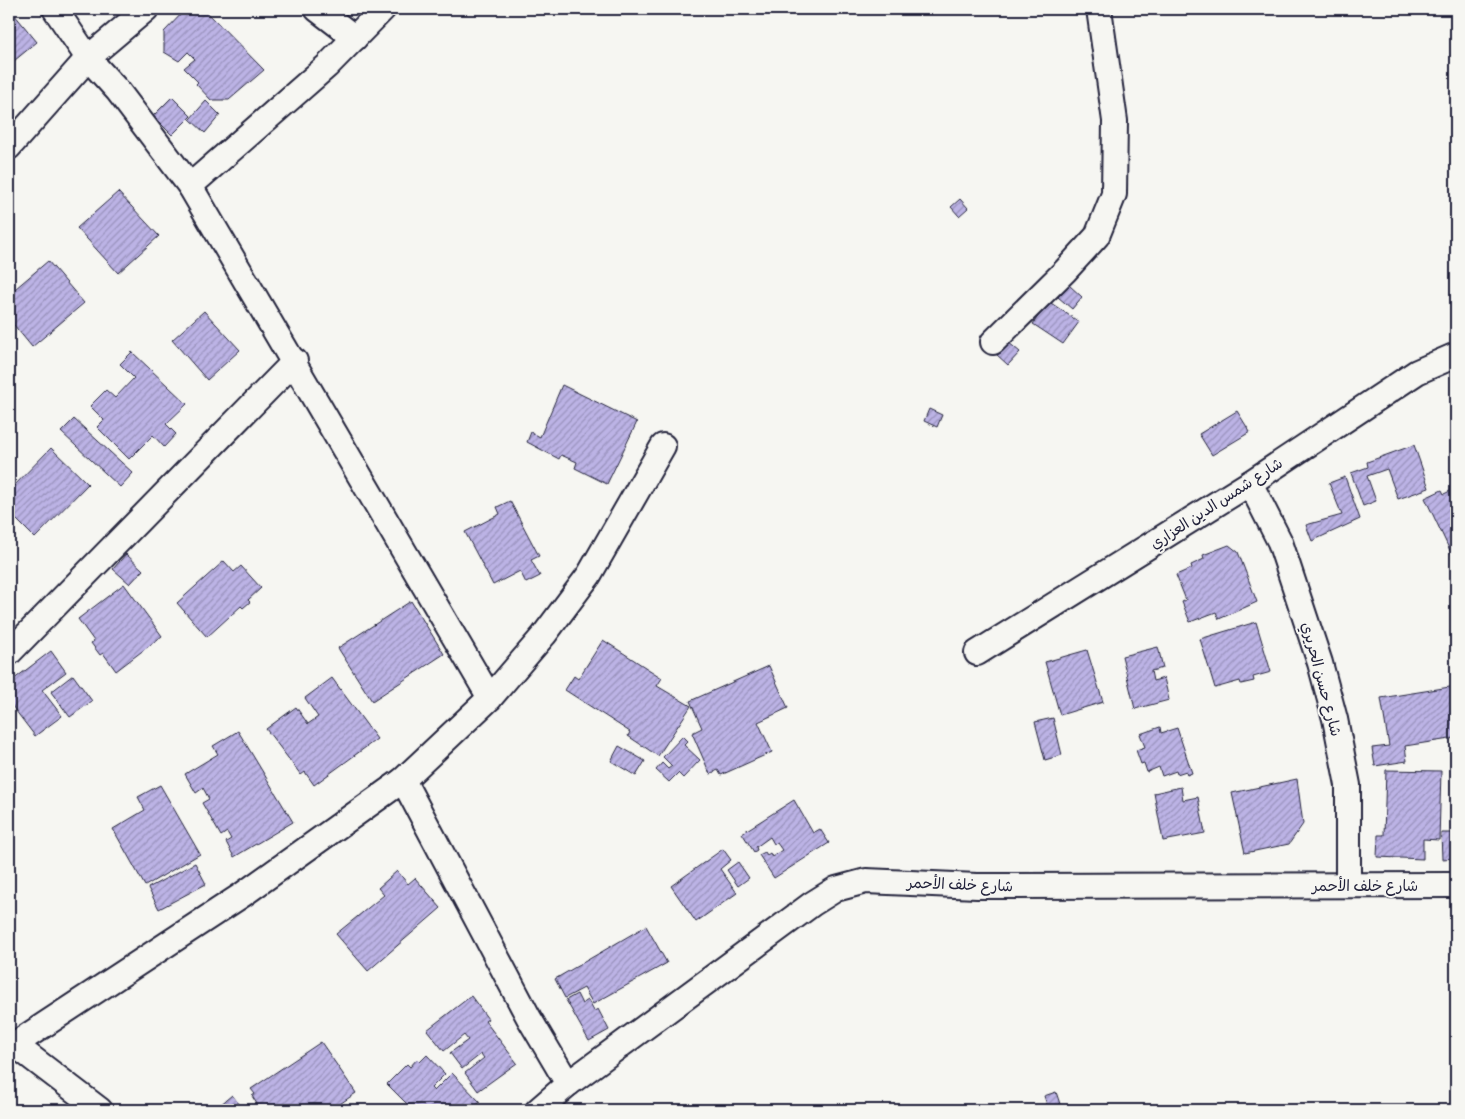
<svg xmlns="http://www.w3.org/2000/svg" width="1465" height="1119" viewBox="0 0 1465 1119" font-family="'Patrick Hand','Playpen Sans Arabic',sans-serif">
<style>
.building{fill:url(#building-hatch);stroke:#22223b}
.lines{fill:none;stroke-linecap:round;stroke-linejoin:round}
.street-casing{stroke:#22223b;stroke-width:28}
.street{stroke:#f6f6f2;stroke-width:24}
.labels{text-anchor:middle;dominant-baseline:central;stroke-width:4;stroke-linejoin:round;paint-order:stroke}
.street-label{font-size:15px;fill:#22223b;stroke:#f6f6f2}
</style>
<defs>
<pattern id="building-hatch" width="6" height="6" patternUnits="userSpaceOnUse" patternTransform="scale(1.25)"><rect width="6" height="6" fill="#bcb3e5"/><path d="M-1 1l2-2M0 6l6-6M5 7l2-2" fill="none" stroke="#9891bb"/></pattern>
</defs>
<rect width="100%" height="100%" fill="#f6f6f2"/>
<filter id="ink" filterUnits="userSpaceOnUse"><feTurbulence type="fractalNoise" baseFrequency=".02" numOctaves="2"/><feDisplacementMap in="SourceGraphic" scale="10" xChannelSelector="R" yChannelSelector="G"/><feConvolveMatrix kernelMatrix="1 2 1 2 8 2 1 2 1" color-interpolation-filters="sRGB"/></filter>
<g filter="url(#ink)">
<g class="building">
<path d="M186,9H204L264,70L229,100H211L196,84L198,82L184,68L195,59L188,52L179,61L164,52V32Z"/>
<path d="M14,14L37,42L9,65V19Z"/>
<path d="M172,97L191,116L172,135L153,116Z"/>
<path d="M206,101L220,115L205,133L190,119Z"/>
<path d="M118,192L159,236L118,273L77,228Z"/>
<path d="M960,199L968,208L959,216L951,207Z"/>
<path d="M48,261L84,303L32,347L9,319V294Z"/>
<path d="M1069,285L1082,297L1072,309L1058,297Z"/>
<path d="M1048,301L1079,322L1063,344L1033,324Z"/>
<path d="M204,311L240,350L207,380L172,340Z"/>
<path d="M1008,342L1020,352L1008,365L996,354Z"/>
<path d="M132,352L187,404L166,424L176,434L164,447L153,435L129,459L97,427L104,420L90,406L106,390L115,398L134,378L120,364Z"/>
<path d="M562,385L637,422L607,484L575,468L577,462L561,455L559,459L527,442L531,432L540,437Z"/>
<path d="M929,409L942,415L937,427L924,421Z"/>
<path d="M1237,411L1250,432L1212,455L1199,434Z"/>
<path d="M74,419L133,473L120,487L61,432Z"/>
<path d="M1414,445L1429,488L1398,499L1387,469L1367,476L1376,501L1363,506L1351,473L1368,467L1367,462Z"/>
<path d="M51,448L88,484L35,538L9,512V491Z"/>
<path d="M1345,477L1360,519L1312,541L1306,525L1342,515L1329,483Z"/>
<path d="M1456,488V558L1454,559L1425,498L1442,490L1444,494Z"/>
<path d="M510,501L539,556L531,560L540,576L526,583L520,571L493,585L465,532L500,514L497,507Z"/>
<path d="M1229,545L1238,552L1257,602L1219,619L1216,612L1190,622L1182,602L1186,600L1176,575L1192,568L1191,565L1204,559L1203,555Z"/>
<path d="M126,554L143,570L130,584L113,569Z"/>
<path d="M224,561L234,572L241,566L261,588L248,600L250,602L243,608L241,606L207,637L177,603Z"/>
<path d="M124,584L162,636L116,671L103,653L100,655L91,643L94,641L78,619Z"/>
<path d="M411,601L444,654L372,701L338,648Z"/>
<path d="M1256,622L1271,672L1253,677L1254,681L1241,684L1240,681L1215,688L1200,639Z"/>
<path d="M603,640L662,678L657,686L691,706L658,756L628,736L630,732L565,690L574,676L578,679Z"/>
<path d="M1158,647L1163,668L1151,671L1153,681L1164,678L1169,700L1135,709L1122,656Z"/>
<path d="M1087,650L1103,702L1060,715L1045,662Z"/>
<path d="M51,651L66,672L42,690L62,716L35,736L9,702V683Z"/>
<path d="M769,666L788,708L758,722L772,752L721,775L718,770L710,774L692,733L702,728L690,701Z"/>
<path d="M73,675L92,701L70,717L51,692Z"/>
<path d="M332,678L377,739L314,785L305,772L301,775L266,729L296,707L308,724L318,717L305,698Z"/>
<path d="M1456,686V738L1405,746L1407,761L1375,766L1372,748L1389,746L1381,698Z"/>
<path d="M1053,718L1062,755L1045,760L1035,722Z"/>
<path d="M1160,727L1161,733L1177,728L1192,773L1187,775L1186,771L1177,774L1176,771L1162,776L1159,767L1147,772L1144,763L1141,764L1136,750L1145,747L1140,734Z"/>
<path d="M238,731L293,822L234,857L226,842L231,839L227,832L221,836L202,803L209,799L203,788L196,793L185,774L218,754L213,746Z"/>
<path d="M683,736L688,741L684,745L700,760L683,778L678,773L669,782L656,770L662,763L668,769L672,766L663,757Z"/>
<path d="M619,746L645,761L636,776L611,761Z"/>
<path d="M1386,770L1441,771L1439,840L1423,839V859L1377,857L1378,835H1384Z"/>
<path d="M1297,779L1303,824L1289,844L1245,853L1232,793Z"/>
<path d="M160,785L200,854L145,886L113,829L145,810L138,797Z"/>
<path d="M1181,787L1183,800L1198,797L1205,833L1163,841L1154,793Z"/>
<path d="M794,800L813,833L820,829L829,843L774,878L759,855L765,852L767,855L770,853L772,857L782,850L777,843L774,844L770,837L756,847L757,850L754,852L742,833Z"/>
<path d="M1441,833H1456V858L1442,859Z"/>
<path d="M723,849L731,860L720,869L737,893L696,922L671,886Z"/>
<path d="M738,862L749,878L738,886L727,870Z"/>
<path d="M195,863L206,884L159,909L148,888Z"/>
<path d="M397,871L408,884L415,878L441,908L368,971L336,934L384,895L378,888Z"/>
<path d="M646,926L667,963L593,1004L584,988L565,998L555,979Z"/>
<path d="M577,994L582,1004L588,1000L594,1011L598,1009L609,1030L589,1041L566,1000Z"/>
<path d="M471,996L488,1019L485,1021L517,1063L478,1091L465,1073L484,1058L481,1054L462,1069L450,1053L468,1040L464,1035L444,1051L427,1030Z"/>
<path d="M321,1042L356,1093L331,1110H257L254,1106L257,1104L252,1096L255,1094L251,1089Z"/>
<path d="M427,1055L445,1074L431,1088L434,1091L452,1073L480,1102L471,1110H413L387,1084L407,1064L410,1067L417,1059L420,1062Z"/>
<path d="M1056,1092L1061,1107L1049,1110L1044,1096Z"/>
<path d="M232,1095L244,1110H214Z"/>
</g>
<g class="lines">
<g class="street-casing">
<g id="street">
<path d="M55,9L88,58L118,91L190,186L490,698"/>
<path d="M317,9L355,38"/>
<path d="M9,147L88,58L146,9"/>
<path d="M190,186L327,66L383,9"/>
<path d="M993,342L1065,271L1097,236L1114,194L1115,121L1099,9"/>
<path d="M1250,483L1280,542L1320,663L1335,719L1348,785V884"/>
<path d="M9,653L295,361"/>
<path d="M977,653L1250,483L1417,372L1456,355"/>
<path d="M403,780L529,1018L568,1084"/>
<path d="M15,1045L100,1110"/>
<path d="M9,1048L242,895L403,780L490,698L544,635L589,575L663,446"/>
<path d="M538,1110L568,1084L812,904L836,889L866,881L977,886L1456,885"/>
</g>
</g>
<use href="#street" class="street"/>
</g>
</g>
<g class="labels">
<g class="street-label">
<text transform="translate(1216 503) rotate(-33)">شارع شمس الدين العزاري</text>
<text transform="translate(1322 679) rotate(75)">شارع حسن الحريري</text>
<text transform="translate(960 884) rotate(2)">شارع خلف الأحمر</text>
<text x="1365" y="885">شارع خلف الأحمر</text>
</g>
</g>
<rect width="1465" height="1119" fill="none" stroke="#f6f6f2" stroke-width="30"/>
<rect x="15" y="15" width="1435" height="1089" fill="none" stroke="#22223b" stroke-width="2" filter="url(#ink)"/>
</svg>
